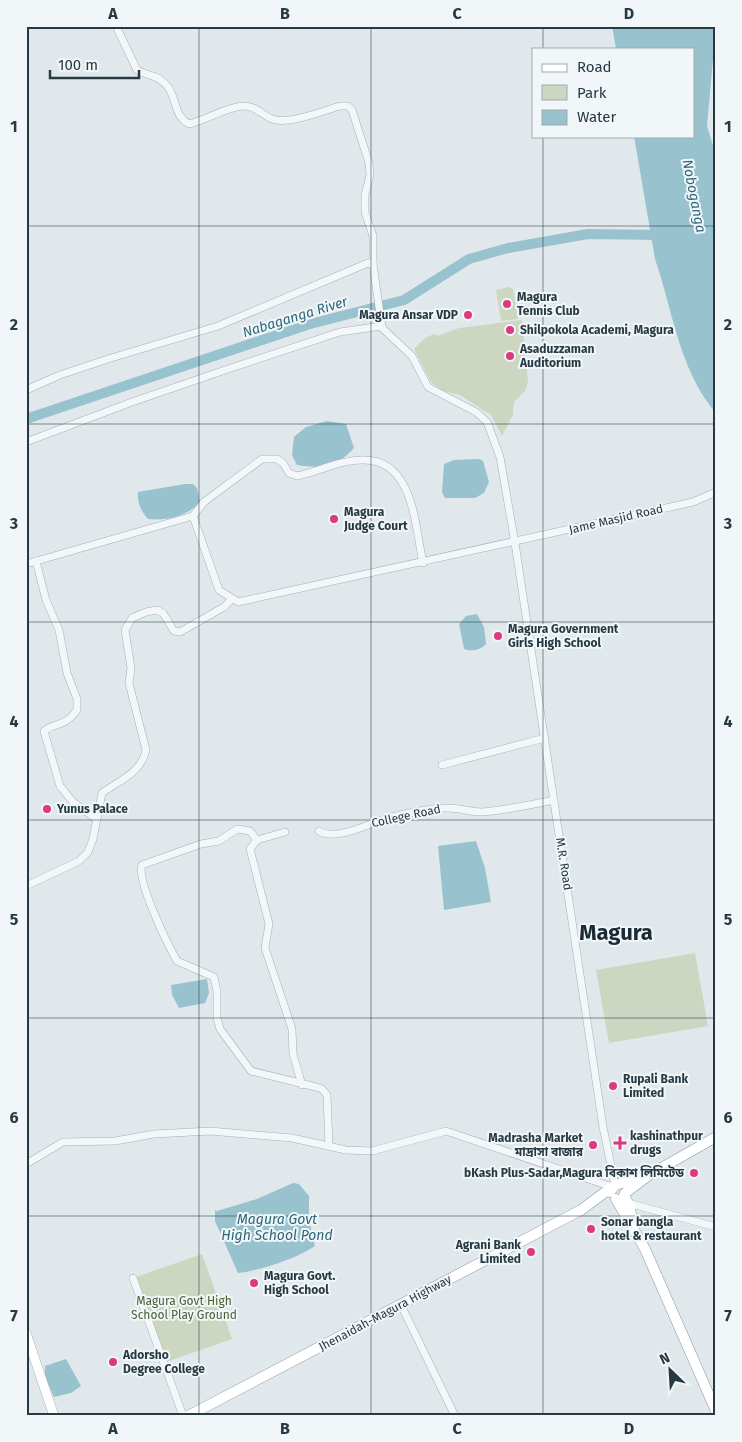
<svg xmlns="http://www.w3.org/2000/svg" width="742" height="1442" viewBox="0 0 742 1442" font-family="'Fira Sans','Noto Sans Bengali',sans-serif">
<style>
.green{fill:#ccd6c1}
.water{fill:#98c2ce}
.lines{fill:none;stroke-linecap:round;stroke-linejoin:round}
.river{stroke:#98c2ce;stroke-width:10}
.minor-casing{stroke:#a5b0b6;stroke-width:8}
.major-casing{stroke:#9fb0b8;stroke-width:10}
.highway-casing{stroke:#869aa3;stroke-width:11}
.minor{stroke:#f4f7f9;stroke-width:7}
.major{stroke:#fff;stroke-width:9}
.highway{stroke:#fff;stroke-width:10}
.grid{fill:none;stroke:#273a44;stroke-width:1;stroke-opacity:0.55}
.poi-dot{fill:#db3a81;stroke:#f1f6f8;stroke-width:2}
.labels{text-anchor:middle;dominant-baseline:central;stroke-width:4;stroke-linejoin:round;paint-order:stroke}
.poi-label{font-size:12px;font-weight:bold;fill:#273a44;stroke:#f1f6f8;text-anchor:start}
.street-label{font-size:12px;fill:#273a44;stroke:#f1f6f8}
.park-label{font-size:12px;fill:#496133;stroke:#f1f6f8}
.water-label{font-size:14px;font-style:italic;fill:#2d677c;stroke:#f1f6f8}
.town-label{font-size:22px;font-weight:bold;fill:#1a2b35;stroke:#f1f6f8}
.neatline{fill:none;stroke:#273a44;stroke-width:2}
.grid-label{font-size:16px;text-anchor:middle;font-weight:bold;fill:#273a44}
</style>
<rect width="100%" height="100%" fill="#e1e8eb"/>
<g class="green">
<path d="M509,287L513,289L518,319L501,321L496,290Z"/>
<path d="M522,320L528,382L525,391L514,402L513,415L502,436L491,415L460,395L443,391L431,382L414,349L425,338L434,334L437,336L459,328Z"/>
<path d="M695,953L708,1026L609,1043L596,970Z"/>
<path d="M202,1254L232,1339L166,1362L136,1277Z"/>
</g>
<g class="water">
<path d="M612,26H716L707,126L716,155V413C679,370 673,311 655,259L634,136H693V49H616Z"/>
<path d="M327,421L346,424L354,448C337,467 322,469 297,465L292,455L294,437L306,427Z"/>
<path d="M479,459L483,461L489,482L484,493L475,498H445L442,492L444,464L454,460Z"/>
<path d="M185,484H193L197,488L200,502C188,516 167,521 148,519C141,511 137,503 138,492Z"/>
<path d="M477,614L484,627L486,644C481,650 471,652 464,649L459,624L466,616Z"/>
<path d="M476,841L485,868L491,902L444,910L438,846Z"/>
<path d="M207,979L209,993L205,1003L179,1008L172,995L171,985Z"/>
<path d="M293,1183L299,1184L309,1196V1220L315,1246C298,1258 259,1271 238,1273L215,1221V1210L217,1211L257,1199Z"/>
<path d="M66,1359L81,1386L71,1393L54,1397L45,1377V1366Z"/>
</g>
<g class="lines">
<path class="river" d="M26,419L310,324L404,300L469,259L508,248L588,234L662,235"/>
<g class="minor-casing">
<g id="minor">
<path d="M116,26L137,70C149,77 158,74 168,87C177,100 174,116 189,124C207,120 225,107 244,106C256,106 262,115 272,119C288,125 323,111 340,106H348L352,110L369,163L370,175L365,195V212L373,236V264L382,328L412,356L428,387L476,412L487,422L500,457L515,543L603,1127L615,1185"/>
<path d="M26,390L60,375L111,358L218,326L368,263L373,264"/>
<path d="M26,442L132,402L231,368L340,332L382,326"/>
<path d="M193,516L204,502L262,459H277L283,463L289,473L297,476C318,472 342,459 364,460C414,460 415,527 423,563"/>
<path d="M36,561L46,600L59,630L67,673L77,699V710C63,729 56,721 44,731L46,738L60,786L73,802L96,819"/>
<path d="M26,564L193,516L219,590L238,602L693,502L716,492"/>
<path d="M442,765L545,738"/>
<path d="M319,831C336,842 372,822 392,817C409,813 431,807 448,808C460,808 470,812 482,812C506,810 530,805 554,800"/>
<path d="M285,832L257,840L250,831L237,829L219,841L201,844L142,865C136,880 168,945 177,961L214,977L217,991V1018L220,1029L251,1071L316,1087L322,1089L327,1095L329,1146"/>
<path d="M257,840L250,849L269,924L265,948L292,1029L293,1054L302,1085"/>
<path d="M26,886L79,861L88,852L93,839L102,793C120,780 141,773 146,750L129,683L131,668L125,630L132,618L146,612L157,610L163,613L174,631L180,632L224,607L232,599"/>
<path d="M26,1164L63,1142L115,1141L154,1134L210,1131L292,1138L346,1150L372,1151L446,1131L612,1187"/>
<path d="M628,1203L716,1227"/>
<path d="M133,1278L183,1416"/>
<path d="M401,1305L455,1416"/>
</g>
</g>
<g class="major-casing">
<path id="major" d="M26,1333L54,1416"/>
</g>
<g class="highway-casing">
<g id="highway">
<path d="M610,1192L615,1185L646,1176"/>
<path d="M625,1193L649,1175L716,1137"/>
<path d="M624,1195L630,1207L632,1222"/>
<path d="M616,1199L645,1249L716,1411"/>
<path d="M188,1416L581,1210L612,1187"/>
</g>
</g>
<use href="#minor" class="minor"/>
<use href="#major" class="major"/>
<use href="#highway" class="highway"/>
</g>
<path class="grid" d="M199,26V1416M371,26V1416M543,26V49M543,136V1416M26,226H716M26,424H716M26,622H716M26,820H716M26,1018H716M26,1216H716"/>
<g class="poi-dot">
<circle cx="507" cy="304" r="5"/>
<circle cx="468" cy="315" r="5"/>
<circle cx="510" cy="330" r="5"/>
<circle cx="510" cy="356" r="5"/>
<circle cx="334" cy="519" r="5"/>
<circle cx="498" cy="636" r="5"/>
<circle cx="47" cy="809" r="5"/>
<circle cx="613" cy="1086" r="5"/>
<path d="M617.5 1135.5h5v5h5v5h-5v5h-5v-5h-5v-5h5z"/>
<circle cx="593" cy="1145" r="5"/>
<circle cx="694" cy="1173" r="5"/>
<circle cx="591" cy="1229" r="5"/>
<circle cx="531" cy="1252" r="5"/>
<circle cx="254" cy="1283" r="5"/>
<circle cx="113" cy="1362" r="5"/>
</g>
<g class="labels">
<g class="poi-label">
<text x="517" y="297">Magura<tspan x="517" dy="14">Tennis Club</tspan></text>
<text x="458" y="315" text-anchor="end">Magura Ansar VDP</text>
<text x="520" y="330">Shilpokola Academi, Magura</text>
<text x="520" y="349">Asaduzzaman<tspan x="520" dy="14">Auditorium</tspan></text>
<text x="344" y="512">Magura<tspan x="344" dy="14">Judge Court</tspan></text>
<text x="508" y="629">Magura Government<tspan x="508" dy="14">Girls High School</tspan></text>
<text x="57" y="809">Yunus Palace</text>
<text x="623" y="1079">Rupali Bank<tspan x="623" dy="14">Limited</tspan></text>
<text x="630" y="1136">kashinathpur<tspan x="630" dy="14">drugs</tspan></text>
<text x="583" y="1138" text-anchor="end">Madrasha Market<tspan x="583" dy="14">মাদ্রাসা বাজার</tspan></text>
<text x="684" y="1173" text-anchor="end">bKash Plus-Sadar,Magura বিকাশ লিমিটেড</text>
<text x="601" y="1222">Sonar bangla<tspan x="601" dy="14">hotel &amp; restaurant</tspan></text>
<text x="521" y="1245" text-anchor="end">Agrani Bank<tspan x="521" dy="14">Limited</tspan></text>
<text x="264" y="1276">Magura Govt.<tspan x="264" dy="14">High School</tspan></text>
<text x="123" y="1355">Adorsho<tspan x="123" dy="14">Degree College</tspan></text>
</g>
<g class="street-label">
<text transform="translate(616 519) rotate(-13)">Jame Masjid Road</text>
<text transform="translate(406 816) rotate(-12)">College Road</text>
<text transform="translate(564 864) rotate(81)">M.R. Road</text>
<text transform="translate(385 1313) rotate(-28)">Jhenaidah-Magura Highway</text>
</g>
<g class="park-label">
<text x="184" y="1301">Magura Govt High<tspan x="184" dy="14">School Play Ground</tspan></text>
</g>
<g class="water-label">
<text transform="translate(694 196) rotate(79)">Noboganga</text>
<text transform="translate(295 317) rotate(-17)">Nabaganga River</text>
<text x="277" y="1219">Magura Govt<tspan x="277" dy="16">High School Pond</tspan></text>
</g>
<g class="town-label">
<text x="616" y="932">Magura</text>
</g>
</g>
<rect width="742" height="1442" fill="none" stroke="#f1f6f8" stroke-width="55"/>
<rect x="532" y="48" width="162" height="90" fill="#f1f6f8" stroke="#a0abb0"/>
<rect x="542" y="64" width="25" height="8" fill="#ffffff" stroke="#a0abb0"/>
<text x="577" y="72" font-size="15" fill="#273a44">Road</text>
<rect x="542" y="85" width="25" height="15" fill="#ccd6c1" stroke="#a0abb0"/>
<text x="577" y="98" font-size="15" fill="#273a44">Park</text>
<rect x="542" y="110" width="25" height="15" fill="#98c2ce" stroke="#a0abb0"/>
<text x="577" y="122" font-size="15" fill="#273a44">Water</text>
<g transform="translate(670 1370) rotate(335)" stroke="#f1f6f8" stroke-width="4" paint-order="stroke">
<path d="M0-4L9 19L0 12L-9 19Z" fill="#273a44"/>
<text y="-8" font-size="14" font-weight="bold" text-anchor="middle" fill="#273a44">N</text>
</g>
<path d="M50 70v8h89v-8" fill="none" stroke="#273a44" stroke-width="2.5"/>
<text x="58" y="70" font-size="15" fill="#273a44" stroke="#f1f6f8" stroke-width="4" paint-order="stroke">100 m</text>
<rect x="28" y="28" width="686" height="1386" class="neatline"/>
<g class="grid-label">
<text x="113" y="19">A</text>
<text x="285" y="19">B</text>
<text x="457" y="19">C</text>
<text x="629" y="19">D</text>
<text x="14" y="132">1</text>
<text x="728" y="132">1</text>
<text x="14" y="330">2</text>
<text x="728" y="330">2</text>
<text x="14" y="529">3</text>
<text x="728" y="529">3</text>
<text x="14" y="727">4</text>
<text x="728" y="727">4</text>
<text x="14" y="925">5</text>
<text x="728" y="925">5</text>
<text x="14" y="1123">6</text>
<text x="728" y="1123">6</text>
<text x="14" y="1321">7</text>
<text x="728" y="1321">7</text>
<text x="113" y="1434">A</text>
<text x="285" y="1434">B</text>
<text x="457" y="1434">C</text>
<text x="629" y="1434">D</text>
</g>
</svg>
